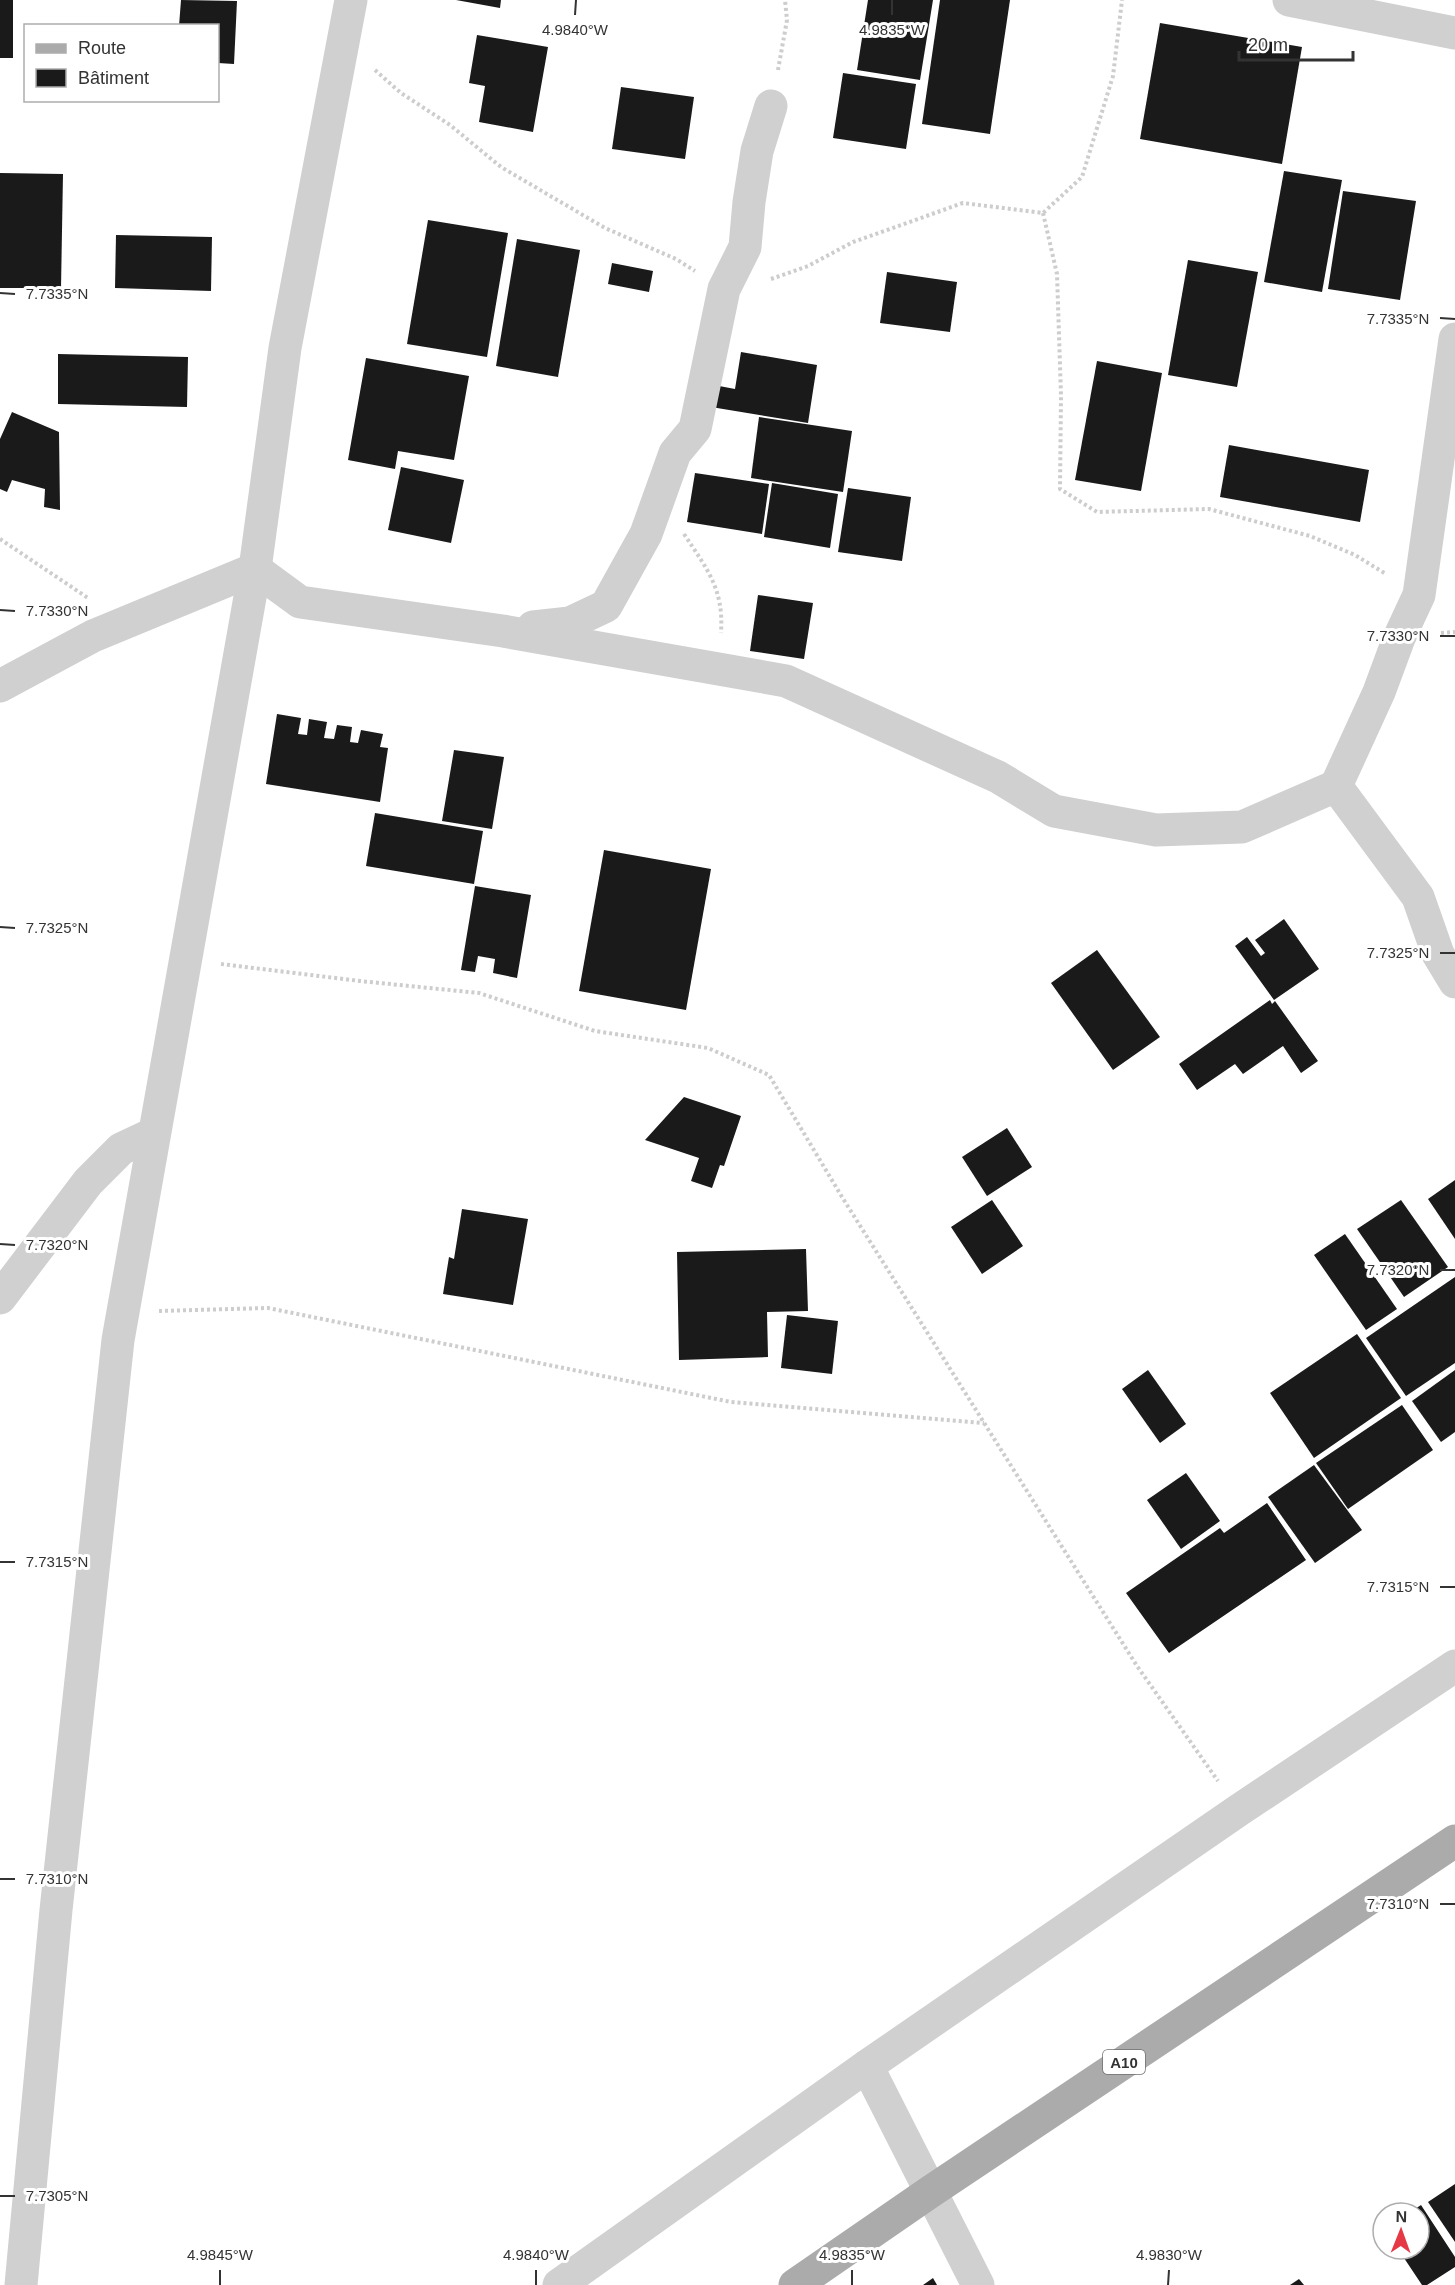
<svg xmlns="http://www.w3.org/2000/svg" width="1455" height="2285" viewBox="0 0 1455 2285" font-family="Arial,sans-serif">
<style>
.building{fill:#1a1a1a}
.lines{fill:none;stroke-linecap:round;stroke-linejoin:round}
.path{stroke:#cdcdcd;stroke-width:4;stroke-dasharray:3 3;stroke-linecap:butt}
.minor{stroke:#d0d0d0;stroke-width:33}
.major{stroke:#ababab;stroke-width:33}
.ticks{fill:none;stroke:#333;stroke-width:2}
.labels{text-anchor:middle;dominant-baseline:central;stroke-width:6;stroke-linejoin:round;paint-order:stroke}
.shield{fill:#fff;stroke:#707070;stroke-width:1.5}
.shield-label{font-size:15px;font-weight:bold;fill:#333}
.ticks-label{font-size:15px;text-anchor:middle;fill:#333;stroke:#fff;stroke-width:6;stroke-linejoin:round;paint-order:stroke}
</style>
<rect width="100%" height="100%" fill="#fff"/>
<g class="building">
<rect x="0" y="0" width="13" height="58"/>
<path d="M181,0L237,1L234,64L218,63V26H179Z"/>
<path d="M456,0H501L500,8Z"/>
<path d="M868,0H933L920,80L857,70Z"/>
<path d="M940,0H1010L990,134L922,124Z"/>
<path d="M1160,23L1302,47L1282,164L1140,139Z"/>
<path d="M477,35L548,47L533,132L479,122L485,86L469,83Z"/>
<path d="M843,73L916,84L906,149L833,138Z"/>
<path d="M621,87L694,97L685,159L612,149Z"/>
<path d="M1284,171L1342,180L1322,292L1264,282Z"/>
<path d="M0,173L63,174L61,288H0Z"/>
<path d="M1343,191L1416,201L1400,300L1328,289Z"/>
<path d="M428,220L508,233L487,357L407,344Z"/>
<path d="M116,235L212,237L211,291L115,288Z"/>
<path d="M517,239L580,250L558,377L496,366Z"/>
<path d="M1188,260L1258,272L1237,387L1168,375Z"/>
<path d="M612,263L653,271L649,292L608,284Z"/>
<path d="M887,272L957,282L950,332L880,323Z"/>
<path d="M741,352L817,365L808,423L711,407L714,385L735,389Z"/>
<path d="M58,354L188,357L187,407L58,404Z"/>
<path d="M366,358L469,376L454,460L398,451L395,469L348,460Z"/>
<path d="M1097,361L1162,373L1141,491L1075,480Z"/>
<path d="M12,412L59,432L60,510L44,507L45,489L12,480L7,492L0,489V439Z"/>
<path d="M759,417L852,431L843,492L751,478Z"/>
<path d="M1229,445L1369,470L1360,522L1220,497Z"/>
<path d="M401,467L464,480L451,543L388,530Z"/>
<path d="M695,473L769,484L762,534L687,522Z"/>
<path d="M772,483L838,494L830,548L764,537Z"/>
<path d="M848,488L911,497L902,561L838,552Z"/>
<path d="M758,595L813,603L804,659L750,651Z"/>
<path d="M277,714L301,718L298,734L307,735L309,719L327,722L324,738L334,739L337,725L352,727L350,742L358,743L361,730L383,734L380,747L388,748L380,802L266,784Z"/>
<path d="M454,750L504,757L492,829L442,821Z"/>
<path d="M375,813L483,831L474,884L366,866Z"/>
<path d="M604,850L711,869L686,1010L579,991Z"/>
<path d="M475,886L531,895L517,978L493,973L495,959L478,956L475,972L461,970Z"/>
<path d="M1284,919L1319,969L1274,1000L1235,946L1247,937L1261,956L1265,953L1255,940Z"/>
<path d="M1097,950L1160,1037L1113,1070L1051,983Z"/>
<path d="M1270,1000L1272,1004L1275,1001L1318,1061L1301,1073L1283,1046L1243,1074L1235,1064L1197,1090L1179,1064Z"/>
<path d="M684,1097L741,1116L724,1166L720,1165L712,1188L691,1181L699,1158L645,1140Z"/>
<path d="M1007,1128L1032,1167L987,1196L962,1157Z"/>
<path d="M1455,1180V1239L1428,1199Z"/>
<path d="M992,1200L1023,1246L982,1274L951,1227Z"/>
<path d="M1401,1200L1448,1267L1404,1297L1357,1229Z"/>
<path d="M462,1209L528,1219L513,1305L443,1294L449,1257L454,1259Z"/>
<path d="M1345,1234L1397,1309L1366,1330L1314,1255Z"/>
<path d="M806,1249L808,1311L767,1312L768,1357L679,1360L677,1252Z"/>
<path d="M1455,1277V1363L1406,1396L1366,1338Z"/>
<path d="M787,1315L838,1321L832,1374L781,1368Z"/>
<path d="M1357,1334L1401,1398L1314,1458L1270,1393Z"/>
<path d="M1148,1370L1186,1424L1160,1443L1122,1389Z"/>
<path d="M1455,1370V1432L1441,1442L1412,1401Z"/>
<path d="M1402,1405L1433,1450L1348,1509L1316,1463Z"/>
<path d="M1314,1465L1362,1530L1315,1563L1268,1497Z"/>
<path d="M1186,1473L1220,1521L1181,1549L1147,1500Z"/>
<path d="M1267,1503L1306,1560L1169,1653L1126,1593L1220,1528L1224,1533Z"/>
<path d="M1455,2184V2242L1428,2202Z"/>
<path d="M1421,2205L1455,2257V2267L1427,2285H1422L1398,2249H1419V2213H1409Z"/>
<path d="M933,2278L937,2285H923Z"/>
<path d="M1299,2279L1304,2285H1290Z"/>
</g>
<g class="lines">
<g class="path">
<path d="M375,70L401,93L450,125L501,167L605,228L676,259L695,271"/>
<path d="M778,70L787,20L785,0"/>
<path d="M1043,213L1057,274L1061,396L1060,489L1097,512L1209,509L1310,536L1355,555L1386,574"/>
<path d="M771,279L808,266L853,242L963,203L1043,213L1082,177L1113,76L1122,0"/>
<path d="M684,534C707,569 724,589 721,633"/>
<path d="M0,539L88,598"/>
<path d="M1441,633L1455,632"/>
<path d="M221,964L360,981L479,993L595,1031L708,1048L769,1075L842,1197L1137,1666L1218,1781"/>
<path d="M159,1311L268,1308L731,1402L984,1423"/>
</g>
<g class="minor">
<path d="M1289,0L1455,33"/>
<path d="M1455,339L1419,595L1399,638L1379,692L1336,786L1418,897L1438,954L1455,982"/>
<path d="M533,627L570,623L606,606L646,534L675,453L695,429L724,289L745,247L749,202L757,151L771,106"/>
<path d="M0,686L93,636L255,569L300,602L503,631L786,681L998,777L1054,811L1156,830L1242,827L1336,786"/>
<path d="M0,1298L88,1182L121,1149L153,1134"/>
<path d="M867,2066L978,2285"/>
<path d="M21,2285L56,1910L118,1340L255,569L285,348L351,0"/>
<path d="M559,2285L867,2066L1239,1810L1455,1666"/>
</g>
<path class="major" d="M795,2285L930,2192L1455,1841"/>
</g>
<path class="ticks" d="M575,15L576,0M892,15V0M0,293L15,294M1440,318L1455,319M0,610L15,611M1440,636H1455M0,927L15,928M1440,953H1455M0,1244L15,1245M1440,1270H1455M0,1562H15M1440,1587H1455M0,1879H15M1440,1904H1455M0,2196H15M220,2285V2270M536,2285V2270M852,2285V2270M1168,2285L1169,2270"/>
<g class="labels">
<rect class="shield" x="1103" y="2050" width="42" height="24" rx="4.5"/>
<g class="shield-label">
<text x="1124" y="2062">A10</text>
</g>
</g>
<g class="ticks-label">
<text x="575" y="35">4.9840°W</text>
<text x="892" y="35">4.9835°W</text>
<text x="57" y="299">7.7335°N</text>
<text x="1398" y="324">7.7335°N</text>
<text x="57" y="616">7.7330°N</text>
<text x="1398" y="641">7.7330°N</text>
<text x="57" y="933">7.7325°N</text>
<text x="1398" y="958">7.7325°N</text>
<text x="57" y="1250">7.7320°N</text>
<text x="1398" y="1275">7.7320°N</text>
<text x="57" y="1567">7.7315°N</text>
<text x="1398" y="1592">7.7315°N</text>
<text x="57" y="1884">7.7310°N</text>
<text x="1398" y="1909">7.7310°N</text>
<text x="57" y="2201">7.7305°N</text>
<text x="220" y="2260">4.9845°W</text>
<text x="536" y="2260">4.9840°W</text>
<text x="852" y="2260">4.9835°W</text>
<text x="1169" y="2260">4.9830°W</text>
</g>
<rect x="24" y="24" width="195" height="78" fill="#ffffff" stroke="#adadad" stroke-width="1.5"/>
<rect x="36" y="44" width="30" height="9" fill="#ababab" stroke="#adadad" stroke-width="1.5"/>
<text x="78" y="54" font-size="18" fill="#333333">Route</text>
<rect x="36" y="69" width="30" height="18" fill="#1a1a1a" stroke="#adadad" stroke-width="1.5"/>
<text x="78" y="84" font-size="18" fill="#333333">Bâtiment</text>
<g transform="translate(1401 2231) rotate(1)"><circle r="28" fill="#ffffff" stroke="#adadad" stroke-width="1.5"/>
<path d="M0-4.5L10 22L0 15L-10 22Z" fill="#e63946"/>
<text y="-9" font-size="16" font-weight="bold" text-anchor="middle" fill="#333333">N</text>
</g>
<path d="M1239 51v9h114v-9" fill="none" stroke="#333333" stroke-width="3"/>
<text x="1248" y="51" font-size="18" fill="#333333" stroke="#ffffff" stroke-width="4.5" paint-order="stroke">20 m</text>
</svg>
